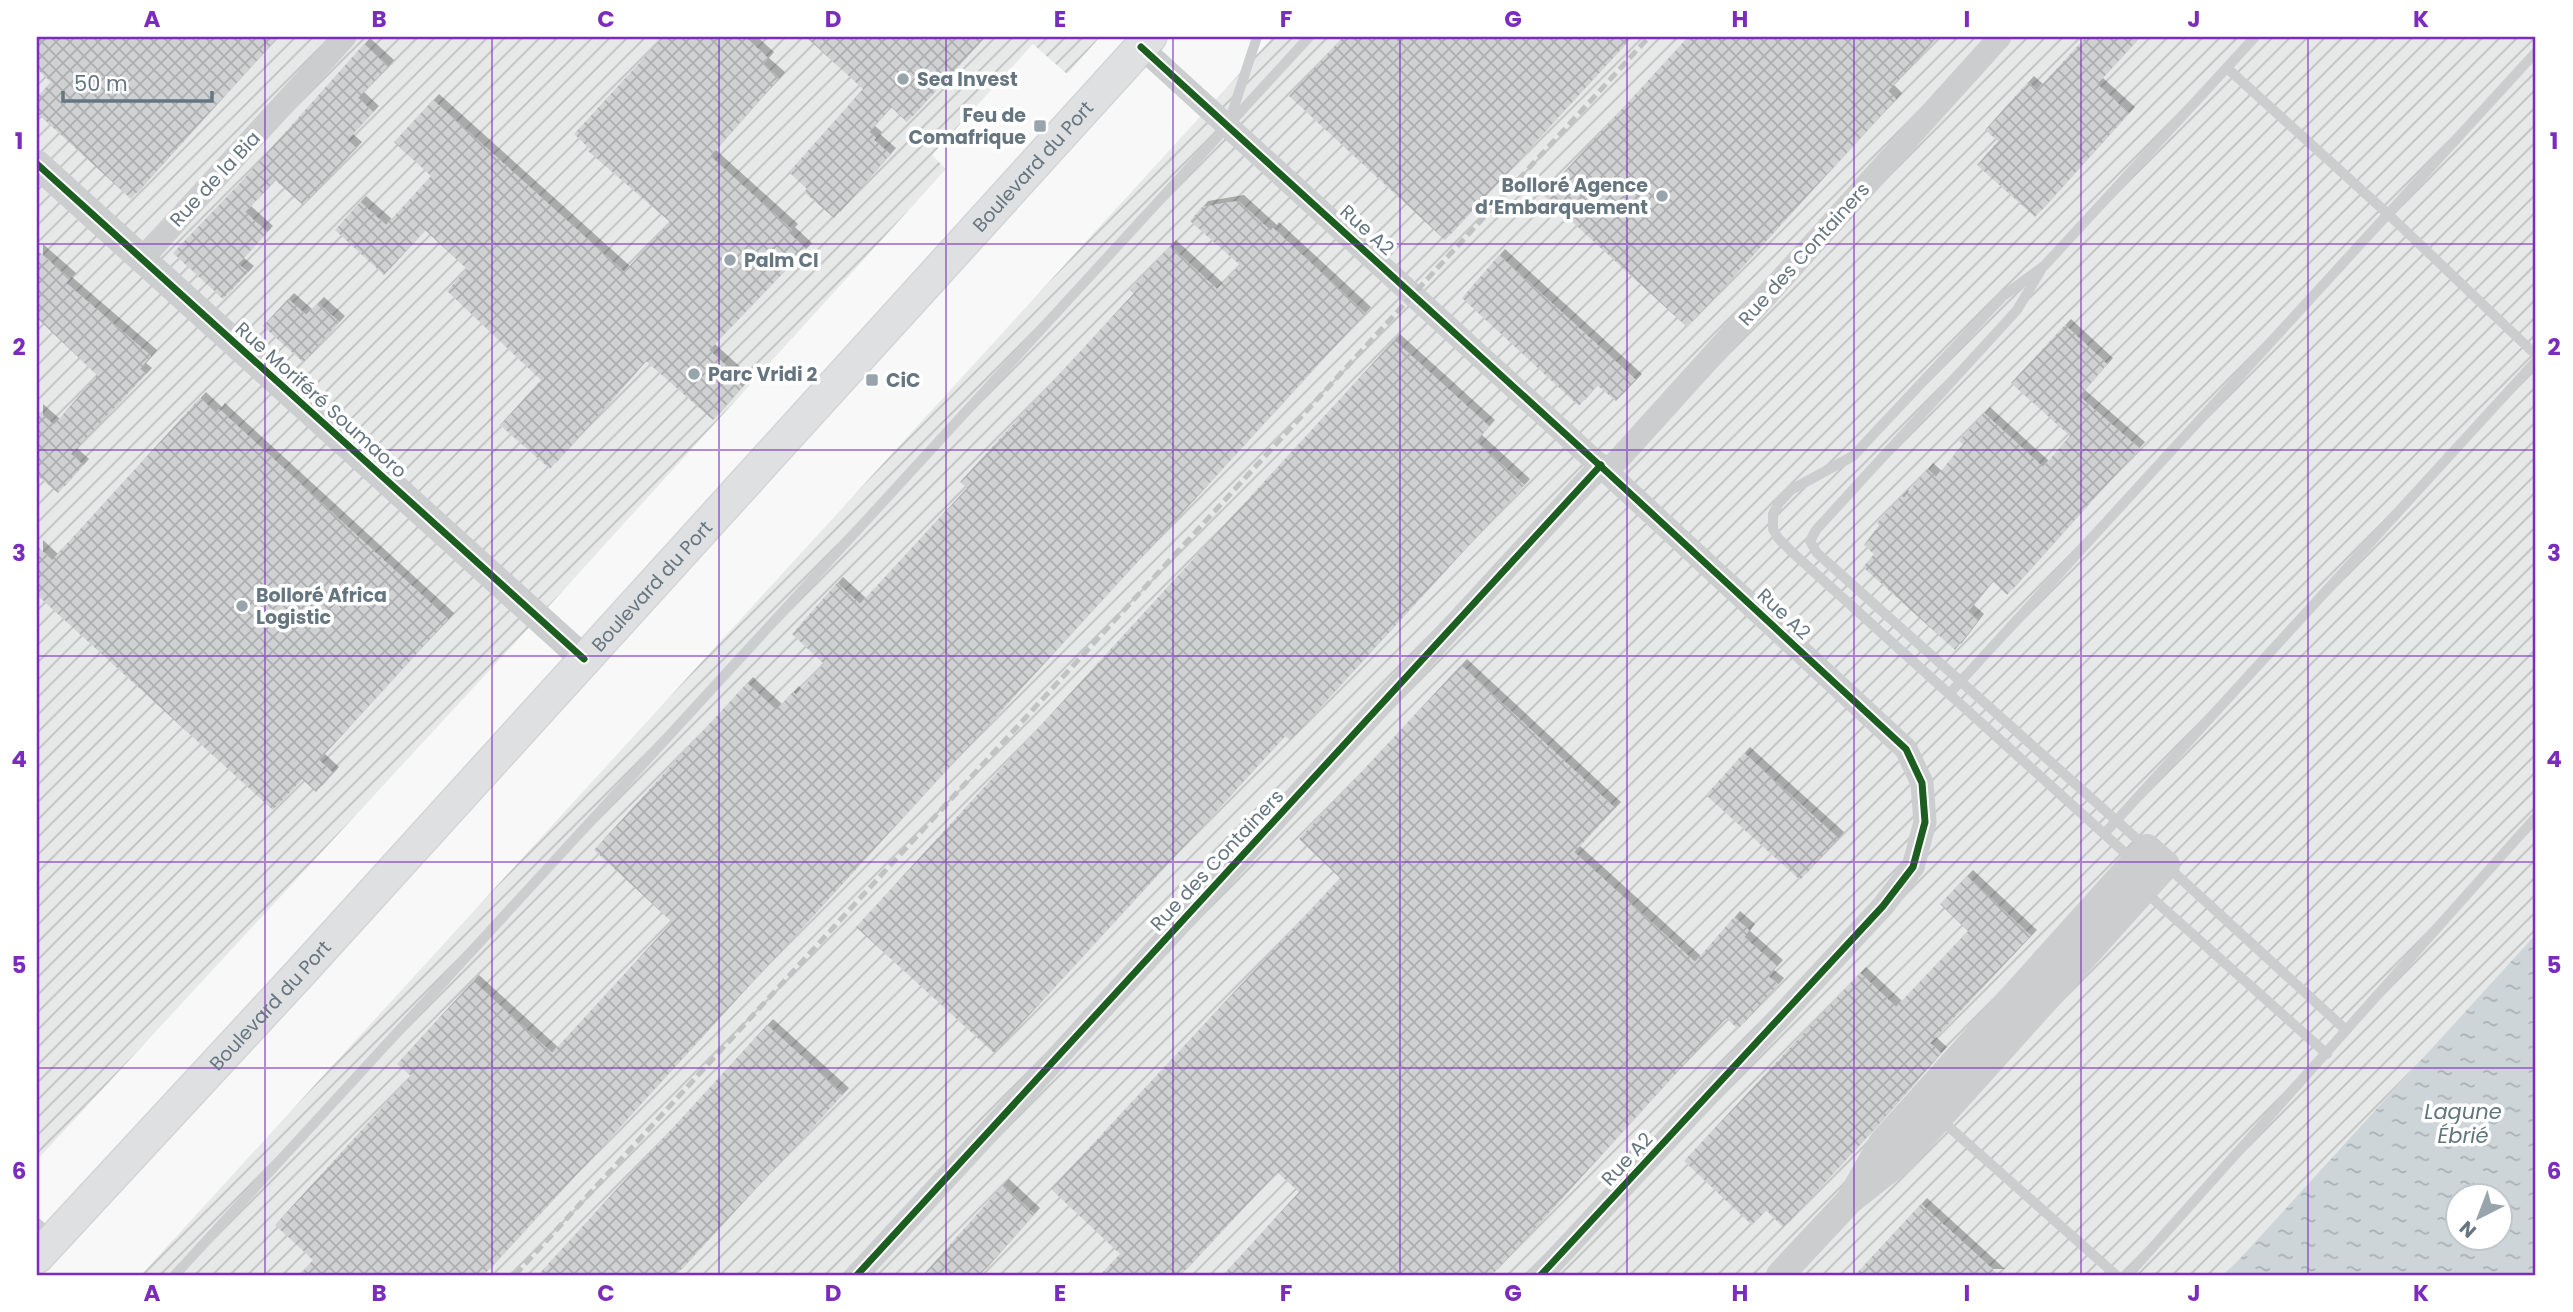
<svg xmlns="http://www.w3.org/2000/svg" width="2573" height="1312" viewBox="0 0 2573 1312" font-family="Poppins,sans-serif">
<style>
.industrial{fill:url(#industrial-furrows)}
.water{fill:url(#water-ripples);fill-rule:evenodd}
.building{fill:url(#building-cross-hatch);filter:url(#shadow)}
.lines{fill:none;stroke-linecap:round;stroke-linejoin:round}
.secondary-casing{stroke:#d4d5d6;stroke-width:35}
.service{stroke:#cbcdce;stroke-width:10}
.minor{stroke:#cbcdce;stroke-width:23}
.tertiary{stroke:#cbcdce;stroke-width:28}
.secondary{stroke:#dfe0e1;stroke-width:32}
.rail{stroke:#c1c2c4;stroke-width:5;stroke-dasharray:10 5;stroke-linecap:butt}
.cycleway-casing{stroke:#fff;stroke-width:11}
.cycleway{stroke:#1b5e20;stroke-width:7}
.grid{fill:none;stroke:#7b2cbf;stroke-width:2;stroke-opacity:0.55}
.poi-dot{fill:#98a4ab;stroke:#fff;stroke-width:2.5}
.labels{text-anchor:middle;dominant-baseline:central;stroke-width:7;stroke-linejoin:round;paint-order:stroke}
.poi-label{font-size:19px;font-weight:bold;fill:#657681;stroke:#fff;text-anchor:start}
.street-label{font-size:19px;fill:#657681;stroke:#fff}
.water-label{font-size:21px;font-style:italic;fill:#5f757b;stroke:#fff}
.neatline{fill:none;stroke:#7b2cbf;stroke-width:2.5}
.grid-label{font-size:23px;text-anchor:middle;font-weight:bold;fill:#7b2cbf}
</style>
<defs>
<pattern id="industrial-furrows" width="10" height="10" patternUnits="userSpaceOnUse" patternTransform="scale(1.75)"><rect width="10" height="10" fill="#e7e8e8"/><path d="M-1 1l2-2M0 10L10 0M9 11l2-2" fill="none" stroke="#bfc1c1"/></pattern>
<pattern id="water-ripples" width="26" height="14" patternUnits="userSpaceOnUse" patternTransform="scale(1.75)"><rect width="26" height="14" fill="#cdd5d8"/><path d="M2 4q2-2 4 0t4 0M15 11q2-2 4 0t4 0" fill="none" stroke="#aab1b5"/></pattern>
<pattern id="building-cross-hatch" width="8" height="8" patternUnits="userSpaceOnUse" patternTransform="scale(1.75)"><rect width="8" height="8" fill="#cfd1d2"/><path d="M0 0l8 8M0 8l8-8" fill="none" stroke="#acaeb0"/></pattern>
<filter id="shadow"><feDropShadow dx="6" dy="-6" stdDeviation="0" flood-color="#0004"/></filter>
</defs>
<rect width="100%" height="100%" fill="#f8f8f8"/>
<g class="industrial">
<path d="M37,37H1100L1067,74L1033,44L932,155L946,169L549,606L37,1160Z"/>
<path d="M1273,37H2536V934L2225,1275H141Z"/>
</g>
<path class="water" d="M2536,934V1275H2225ZM2458,1196H2500V1238H2458Z"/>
<g class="building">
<path d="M37,37H278L131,199L37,113V97L51,82L37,69Z"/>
<path d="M663,37H745L768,58L763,64L779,78L710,156L792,230L789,233L806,249L709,350L741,379L737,382L742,387L713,420L646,361L550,469L500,425L541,380L447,291L467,269L425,230L384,275L335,230L360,202L386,225L431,176L394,142L433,100L624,272L670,222L588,151L590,149L574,134Z"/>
<path d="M806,37H985L907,122L891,107L869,132L876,138L874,140L890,154L834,218L804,192L807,189L789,172L863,89Z"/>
<path d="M1343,37H1632L1445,240L1289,96Z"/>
<path d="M1688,37H1937L1888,91L1896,99L1687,327L1543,195Z"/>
<path d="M2086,37H2140L2097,84L2129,113L2035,217L1977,165L1998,141L1985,130L2028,82L2037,90Z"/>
<path d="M364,44L388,66L358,98L373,112L347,140L356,148L303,205L275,180L245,212L267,232L238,264L248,272L223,299L173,253L240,183Z"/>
<path d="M1238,201L1271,231L1273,228L1365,313L484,1275H300L313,1260L275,1225L411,1076L397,1064L473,981L552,1053L672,922L594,850L747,683L776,710L793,692L796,695L824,664L792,634L837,583L860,604L967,488L960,482L1134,293L1130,290L1170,246L1217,289L1240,265L1190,221L1202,207Z"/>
<path d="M37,250L70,279L66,283L151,356L140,369L146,374L71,454L83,465L58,493L37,475V410L54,425L97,375L37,318Z"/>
<path d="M1499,255L1636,380L1616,401L1597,385L1579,406L1462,298Z"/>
<path d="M288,299L306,315L318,303L339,322L303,362L263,326Z"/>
<path d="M2065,325L2107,364L2079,396L2139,448L2007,595L1993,581L1968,611L1978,620L1955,650L1863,567L1874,554L1864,545L1879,525L1877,523L1902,496L1904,498L1927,469L1936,477L1963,444L1959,441L1984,413L2043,467L2070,436L2011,383Z"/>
<path d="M1394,340L1489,426L1476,441L1524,485L1290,740L1285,736L994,1053L856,927Z"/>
<path d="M200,398L216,413L219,409L448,619L319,760L333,773L316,792L302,779L273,810L37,595V546L52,560Z"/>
<path d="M1461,665L1615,808L1574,852L1695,962L1734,917L1749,930L1744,937L1777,966L1768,976L1778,984L1738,1029L1726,1018L1492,1275H1223L1299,1192L1277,1172L1181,1275H1100L1120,1254L1051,1189L1340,878L1299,839Z"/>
<path d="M1744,753L1838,838L1800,880L1706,795Z"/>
<path d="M1967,876L2031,936L1930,1043L1941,1053L1867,1137L1783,1227L1766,1210L1752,1225L1684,1161L1860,973L1896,1007L1968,931L1940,904Z"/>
<path d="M767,1025L843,1094L676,1275H538Z"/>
<path d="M1003,1185L1034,1214L980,1275H923Z"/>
<path d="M1921,1204L1999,1275H1855Z"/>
</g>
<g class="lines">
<g class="secondary-casing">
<g id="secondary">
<path id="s1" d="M37,1257L301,972L1150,37"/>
</g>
</g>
<g class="service">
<path d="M2227,68L2388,214L2536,355"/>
<path d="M1230,119L1257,37"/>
<path d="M2041,270L2017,310L1816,530L1810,541L1817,553L2147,848"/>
<path d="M1949,694L2536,52"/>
<path d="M2104,834L2536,361"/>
<path d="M2133,860L1793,553L1778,538L1773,529V514L1779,503L1791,490L1853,456L2003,296L2045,265L2255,37"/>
<path d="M2168,867L2346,1030"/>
<path d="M2143,890L2327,1054"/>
<path d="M1940,1119L2116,1275"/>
<path d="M37,1223L52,1236"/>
<path d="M175,1275L1309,37"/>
<path d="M2128,1275L2536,817"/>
</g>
<g class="minor">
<path d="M1141,47L1607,472L1906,749L1922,783L1925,822L1913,867L1883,906L1541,1275"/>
<path d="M142,259L345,37"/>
<path d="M1607,472L2000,37"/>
<path d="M857,1275L1601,465"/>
</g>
<g class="tertiary">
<path d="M37,164L584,659"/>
<path d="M1780,1275L1850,1200L1902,1159L2166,865L2147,848L1883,1142L1850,1200"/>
</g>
<use href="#secondary" class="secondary"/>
<path class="rail" d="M515,1275L1649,37"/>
<g class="cycleway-casing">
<g id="cycleway">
<path d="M1141,47L1607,472L1906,749L1922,783L1925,822L1913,867L1883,906L1541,1275"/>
<path d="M37,164L584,659"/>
<path d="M857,1275L1601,465"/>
</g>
</g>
<use href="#cycleway" class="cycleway"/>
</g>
<path class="grid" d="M265,37V1275M492,37V1275M719,37V1275M946,37V1275M1173,37V1275M1400,37V1275M1627,37V1275M1854,37V1275M2081,37V1275M2308,37V1275M37,244H2536M37,450H2536M37,656H2536M37,862H2536M37,1068H2536"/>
<g class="poi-dot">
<circle cx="903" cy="79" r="7"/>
<rect x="1033" y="119" width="14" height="14" rx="3.5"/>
<circle cx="1662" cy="196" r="7"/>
<circle cx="730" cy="260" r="7"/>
<circle cx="694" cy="374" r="7"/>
<rect x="865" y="373" width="14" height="14" rx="3.5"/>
<circle cx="242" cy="606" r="7"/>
</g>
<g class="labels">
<g class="poi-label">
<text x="917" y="79">Sea Invest</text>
<text x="1026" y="115" text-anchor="end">Feu de<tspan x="1026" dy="22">Comafrique</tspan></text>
<text x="1648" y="185" text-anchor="end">Bolloré Agence<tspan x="1648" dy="22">d‘Embarquement</tspan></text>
<text x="744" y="260">Palm CI</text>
<text x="708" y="374">Parc Vridi 2</text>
<text x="886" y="380">CiC</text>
<text x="256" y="595">Bolloré Africa<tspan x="256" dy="22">Logistic</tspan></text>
</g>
<g class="street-label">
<text stroke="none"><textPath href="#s1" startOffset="1477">Boulevard du Port</textPath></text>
<text transform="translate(215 179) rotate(-47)">Rue de la Bia</text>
<text transform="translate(1367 230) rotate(42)">Rue A2</text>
<text transform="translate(1804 254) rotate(-48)">Rue des Containers</text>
<text transform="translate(321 400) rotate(42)">Rue Moriféré Soumaoro</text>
<text stroke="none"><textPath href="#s1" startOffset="910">Boulevard du Port</textPath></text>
<text transform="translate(1784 614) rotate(43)">Rue A2</text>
<text transform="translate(1217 860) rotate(-47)">Rue des Containers</text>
<text stroke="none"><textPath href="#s1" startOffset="343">Boulevard du Port</textPath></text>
<text transform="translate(1627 1159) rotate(-47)">Rue A2</text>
</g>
<g class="water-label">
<text x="2463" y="1111">Lagune<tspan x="2463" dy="24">Ébrié</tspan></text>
</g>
</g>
<rect width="2573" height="1312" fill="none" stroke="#ffffff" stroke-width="77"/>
<g transform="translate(2479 1217) rotate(222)"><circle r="33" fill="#ffffff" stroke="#c1c8cd" stroke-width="2"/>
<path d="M0-5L12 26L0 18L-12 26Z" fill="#98a4ab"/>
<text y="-10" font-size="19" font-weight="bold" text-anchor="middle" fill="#657681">N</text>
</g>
<path d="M63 91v10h149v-10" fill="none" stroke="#657681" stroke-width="3.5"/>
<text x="74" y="91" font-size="21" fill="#657681" stroke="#ffffff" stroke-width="5" paint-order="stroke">50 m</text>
<rect x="38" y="38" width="2496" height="1236" class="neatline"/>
<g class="grid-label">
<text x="152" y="27">A</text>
<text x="379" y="27">B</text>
<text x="606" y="27">C</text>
<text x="833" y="27">D</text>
<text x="1060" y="27">E</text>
<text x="1286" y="27">F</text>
<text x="1513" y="27">G</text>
<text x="1740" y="27">H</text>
<text x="1967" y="27">I</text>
<text x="2194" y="27">J</text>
<text x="2421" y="27">K</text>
<text x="19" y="149">1</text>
<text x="2554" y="149">1</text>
<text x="19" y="355">2</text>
<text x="2554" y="355">2</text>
<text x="19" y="561">3</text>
<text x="2554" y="561">3</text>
<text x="19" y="767">4</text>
<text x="2554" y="767">4</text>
<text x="19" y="973">5</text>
<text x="2554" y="973">5</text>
<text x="19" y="1179">6</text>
<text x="2554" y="1179">6</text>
<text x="152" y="1301">A</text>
<text x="379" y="1301">B</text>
<text x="606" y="1301">C</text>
<text x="833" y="1301">D</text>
<text x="1060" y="1301">E</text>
<text x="1286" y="1301">F</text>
<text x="1513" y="1301">G</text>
<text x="1740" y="1301">H</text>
<text x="1967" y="1301">I</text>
<text x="2194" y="1301">J</text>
<text x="2421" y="1301">K</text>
</g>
</svg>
